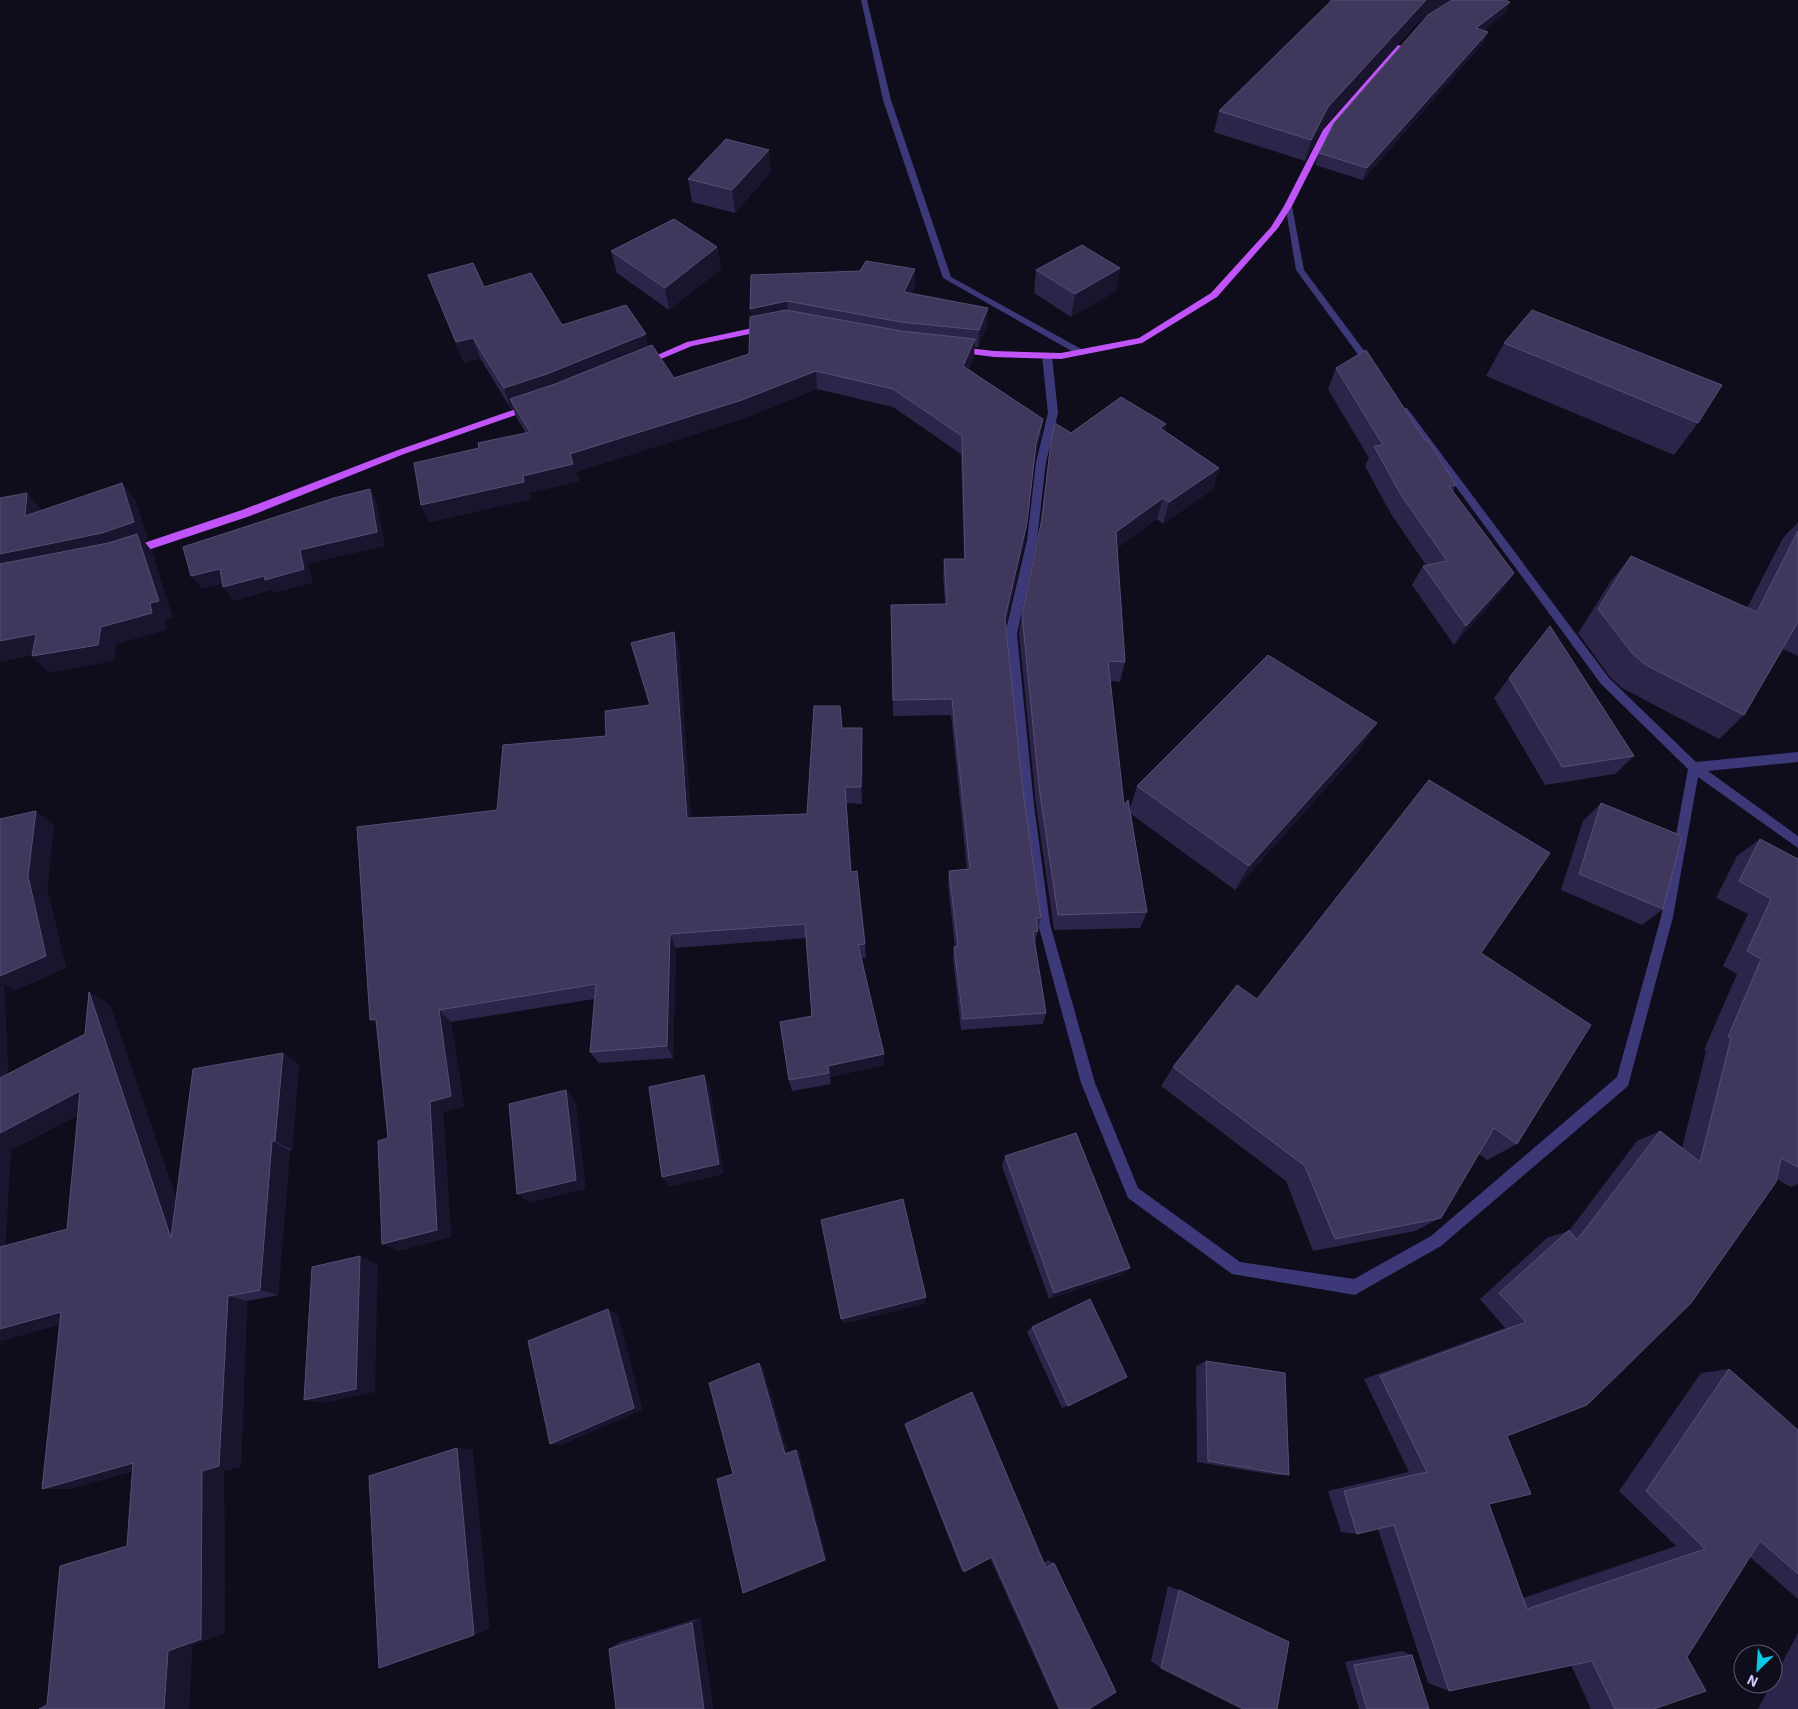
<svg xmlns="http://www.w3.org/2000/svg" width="1798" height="1709" viewBox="0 0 1798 1709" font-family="'IBM Plex Sans',sans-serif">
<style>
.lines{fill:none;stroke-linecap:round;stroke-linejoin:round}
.minor{fill:#3d3878;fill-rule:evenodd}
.major{fill:#c054f8;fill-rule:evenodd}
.wall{fill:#2d2549;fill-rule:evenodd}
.shaded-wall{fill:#1a142e}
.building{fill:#3f375c;stroke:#564e75}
</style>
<rect width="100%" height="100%" fill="#0f0c1b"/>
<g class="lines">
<g class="minor">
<path d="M861,0H867L891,100L951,277L1083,350V354H1077L943,278L883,100Z"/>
<path d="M1285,204L1292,206L1304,270L1374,364V368H1368L1296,270Z"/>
<path d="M1047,353L1052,356L1058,413L1046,462L1037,540L1017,634L1034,805L1050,924L1095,1083L1138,1188L1240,1262L1354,1279L1431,1236L1617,1077L1661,917L1688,769L1601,684L1401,412V408H1407L1609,678L1696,762L1798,752V762L1708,771L1798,836V848L1698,777L1673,917L1628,1086L1441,1246L1360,1292L1355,1295L1232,1274L1128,1198L1081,1083L1038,924L1022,805L1005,634L1027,540L1036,462L1048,413L1042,356Z"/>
</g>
<g class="major">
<path d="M1398,45L1405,47L1329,133L1292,206L1278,228L1217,297L1142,343L1061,359L994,357L956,352V348L959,347L994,351L1061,353L1139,338L1211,293L1271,227L1284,206L1323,130Z"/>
<path d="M766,325L769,326V330L692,346L644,366L639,363L687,342Z"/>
<path d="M530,404L533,405V409L404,454L250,516L133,555L128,551L129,548L242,510L398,450Z"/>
</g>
</g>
<g class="wall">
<path d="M1330,0H1504L1510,2L1505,13L1483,31L1488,32L1483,43L1363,180L1315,165L1319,153L1439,8L1418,22L1322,129L1305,161L1214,132L1219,111L1329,3Z"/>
<path d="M771,172L735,213L692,202L688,179Z"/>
<path d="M717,247L721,269L669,310L617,273L611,251Z"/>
<path d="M1120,268L1116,291L1071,317L1034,293L1036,270Z"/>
<path d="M428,275L484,287L562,325L649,346L674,378L749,354L751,317V275L915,286L911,294L987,325L978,347H974V357L968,370L1043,419L1040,437L1035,459L1025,540L1006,623L1023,791L1041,918L1035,943L1046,1013L1043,1024L961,1030L953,959L954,947H955L948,884L949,871L967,869L951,715L893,716L891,605L945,604L943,576L944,559H964L961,454L893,407L817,389L745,418L576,472L579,481L529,493L531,499L429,522L421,505L479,448L526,433L516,417L513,408L511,409L480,358L464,363Z"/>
<path d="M1504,343L1698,423L1674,455L1486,376Z"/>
<path d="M1336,368L1425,440L1456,485L1453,491L1514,573L1501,592L1454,645L1412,585L1423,566L1426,565L1391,514L1365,466L1369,458L1328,389Z"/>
<path d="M1166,424L1164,430L1219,468L1213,489L1163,524L1157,519L1117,548L1125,662L1120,682L1110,681L1124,805L1130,808L1137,786L1359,751L1235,890L1131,814L1147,912L1140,928L1054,930L1036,805L1019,634L1022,614L1040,526L1051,441L1071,433Z"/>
<path d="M1798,522V656L1783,649L1744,715L1719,739L1622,688L1610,677L1578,633L1611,581L1631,556L1747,608L1783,538Z"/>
<path d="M674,632L679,650L691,818L807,814L842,728L863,746L862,804L846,803L851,872L865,944L866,958H862L884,1065L830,1077L831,1084L792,1091L789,1080L812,1016L806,938L676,948L673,1058L599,1063L590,1052L594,999L451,1022L464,1106L443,1112L451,1237L397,1251L388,1138L497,810L606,736L650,705Z"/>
<path d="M1509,678L1634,756L1615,774L1545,785L1494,698Z"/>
<path d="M1601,803L1663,909L1642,925L1561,890L1583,821Z"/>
<path d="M0,819L54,825L47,889L66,968L15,990L4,984L8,1074L85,1034L89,992L110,1005L176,1198L299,1064L292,1150L290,1151L278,1295L247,1301L241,1467L224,1471L225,1633L192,1645L189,1709H39L47,1705L127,1546L133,1471L69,1489L60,1324L1,1341ZM78,1115L67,1229L5,1246L11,1150Z"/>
<path d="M1760,839L1798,859V1184L1791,1187L1776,1179L1507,1436L1489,1504L1523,1598L1676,1546L1619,1491L1701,1373L1729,1369L1798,1430V1599L1750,1557L1654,1709H1591L1571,1665L1449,1691L1428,1683L1378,1529L1357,1534L1341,1532L1328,1491L1409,1472L1364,1379L1505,1328L1480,1299L1547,1238L1569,1231L1637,1141L1660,1131L1682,1148L1706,1051L1704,1050L1737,974L1723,966L1748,914L1716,898L1737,856Z"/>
<path d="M1481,953L1517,1144L1487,1160L1479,1154L1441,1218L1415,1231L1313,1251L1286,1181L1161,1086L1173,1067L1257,999Z"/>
<path d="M1005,1156L1130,1268L1122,1275L1049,1299L1002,1166Z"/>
<path d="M1032,1327L1127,1377L1062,1408L1027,1332Z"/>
<path d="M1206,1361L1289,1475H1275L1197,1462L1196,1366Z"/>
<path d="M905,1424L1043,1563L1048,1560L1054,1563L1089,1709H1058L990,1558L964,1572L961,1569L905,1426Z"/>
<path d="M1168,1586L1179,1590L1161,1668L1151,1661Z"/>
<path d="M700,1618L713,1709H616L609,1649L620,1642Z"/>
<path d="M1798,1633V1709H1758L1771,1684H1773V1680Z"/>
<path d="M1402,1651L1412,1655L1429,1709H1359L1345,1662Z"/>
</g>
<g class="shaded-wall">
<path d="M1426,0H1452L1418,22L1322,129L1305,161L1311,140L1328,107Z"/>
<path d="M1510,2L1505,13L1472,40L1476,28Z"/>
<path d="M1488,32L1483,43L1363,180L1367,168Z"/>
<path d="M769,150L771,172L735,213L732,190Z"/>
<path d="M717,247L721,269L669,310L665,288Z"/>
<path d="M1120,268L1116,291L1071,317L1075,294Z"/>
<path d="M915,269V286L904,309V292Z"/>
<path d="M787,301L788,318L752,326L750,309Z"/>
<path d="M988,308L987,325L978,347L979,330Z"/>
<path d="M646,334L650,355L510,399L513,408L511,409L504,388Z"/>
<path d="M473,338L480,358L464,363L456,342Z"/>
<path d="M975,339L974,357L962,384L963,366Z"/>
<path d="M816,371L817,389L745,418L576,472L579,481L529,493L531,499L429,522L421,505L523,476L570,454Z"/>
<path d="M1043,419L1040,437L1034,462L1036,444Z"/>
<path d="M1166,424L1160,446V428Z"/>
<path d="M1219,468L1213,489L1163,524L1169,502Z"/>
<path d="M122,483L136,501L148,540L144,541L152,551L173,618L165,620L166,630L117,644L114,661L49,673L32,656L98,645L0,575V554Z"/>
<path d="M370,489L377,503L385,546L308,564L313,583L274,593L272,590L234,601L223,587L264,576L300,550Z"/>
<path d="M27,493L43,511L25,516Z"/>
<path d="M1163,498L1157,519L1111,553L1116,532Z"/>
<path d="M1027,523L1025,540L1003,634L1005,618Z"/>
<path d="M220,569L230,582L202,589L191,576Z"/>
<path d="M1514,573L1501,592L1454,645L1466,626Z"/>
<path d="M674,632L679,650L692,834L687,818Z"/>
<path d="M36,634L53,651L0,662V641Z"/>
<path d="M1377,723L1359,751L1235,890L1249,866Z"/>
<path d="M862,728L863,746L862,804L861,787Z"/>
<path d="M36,811L54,825L47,889L66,968L15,990L4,984L9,1096L0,1092V976L28,876Z"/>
<path d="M670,934L676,948L673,1058L667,1046Z"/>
<path d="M89,992L110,1005L192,1245L171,1238Z"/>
<path d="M439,1010L451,1022L464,1106L443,1112L451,1237L397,1251L382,1244L430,1102Z"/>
<path d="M376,1019L385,1032L370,1020Z"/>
<path d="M283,1053L299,1064L292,1150L275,1141Z"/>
<path d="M884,1054V1065L830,1077L828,1066Z"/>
<path d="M704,1075L710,1087L724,1174L669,1187L662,1177Z"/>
<path d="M566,1090L576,1102L586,1189L529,1203L517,1194Z"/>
<path d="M80,1091L102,1102L11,1150L4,1260L0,1259V1133Z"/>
<path d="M272,1141L290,1151L278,1295L260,1290Z"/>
<path d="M360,1256L378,1264L375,1392L325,1403L304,1400Z"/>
<path d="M1130,1268L1122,1275L1049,1299L1054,1293Z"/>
<path d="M228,1296L247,1301L241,1467L224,1471L225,1633L192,1645L189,1709H164L168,1651L202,1471Z"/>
<path d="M926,1297L925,1304L843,1324L841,1319Z"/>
<path d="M608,1309L618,1315L643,1410L562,1445L550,1444Z"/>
<path d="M61,1312L86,1317L1,1341L0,1352V1329Z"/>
<path d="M759,1363L763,1367L789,1455L785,1454Z"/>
<path d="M457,1448L473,1449L490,1629L474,1635Z"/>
<path d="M796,1450L799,1451L827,1558L825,1560Z"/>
<path d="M133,1463L158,1464L69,1489H42Z"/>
<path d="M700,1618L713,1709H704L692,1623Z"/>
</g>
<g class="building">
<path d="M1332,0H1426L1328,107L1311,140L1219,111Z"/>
<path d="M1452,0H1504L1510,2L1476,28L1488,32L1367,168L1319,153L1334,123L1428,15Z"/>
<path d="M726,139L769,150L732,190L688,179Z"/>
<path d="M674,219L717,247L665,288L611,251Z"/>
<path d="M1082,245L1120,268L1075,294L1036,270Z"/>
<path d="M866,261L915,269L904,292L988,308L979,330L901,322L787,301L750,309L751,275L860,271Z"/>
<path d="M473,263L484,287L531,273L562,325L626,305L646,334L547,374L504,388L473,338L456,342L428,275Z"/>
<path d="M786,310L901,331L975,339L963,366L1043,419L1036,444L1027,523L1005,618L1023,791L1041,918H1036L1038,931L1033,932L1046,1013L963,1019L954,947L958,946L949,871L970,869L952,699L893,700L891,605L947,604L944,559H965L962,436L893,389L816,371L742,400L570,454L573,464L523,476L524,482L421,505L414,463L479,448L478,443L530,432L510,399L555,384L652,345L674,378L749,354L750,317Z"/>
<path d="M1532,310L1722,385L1698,423L1504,343Z"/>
<path d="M1366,350L1425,440H1428L1456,485L1449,486L1514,573L1466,626L1423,566L1447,561L1401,495L1374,446L1383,445L1336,368Z"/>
<path d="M1121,397L1166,424L1160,428L1219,468L1169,502L1163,498L1116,532L1125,662L1108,661L1124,805L1128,800L1147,912L1058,915L1039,787L1022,614L1042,519L1051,441L1055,423L1071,433Z"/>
<path d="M122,483L134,522L102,533L0,554V498L27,493L25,516Z"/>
<path d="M370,489L377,532L300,550L304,569L265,580L264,576L223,587L220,569L191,576L183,547L334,498Z"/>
<path d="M1798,531V622L1744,715L1644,664L1632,653L1598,609L1631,556L1757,612Z"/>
<path d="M137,534L159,601L150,603L152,613L101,627L98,645L32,656L36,634L0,641V564L108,543Z"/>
<path d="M1550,626L1634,756L1562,767L1509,678Z"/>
<path d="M674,632L687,818L807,814L814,706H840L842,728H862L861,787H845L851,872L857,871L865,944L858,945L884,1054L828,1066L829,1073L789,1080L780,1022L812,1016L805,924L670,934L667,1046L590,1052L596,984L439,1010L451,1096L430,1102L437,1230L382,1244L378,1141L388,1138L376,1019L370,1020L357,827L497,810L503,745L606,736L605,711L650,705L631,643Z"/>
<path d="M1268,655L1377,723L1249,866L1137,786Z"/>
<path d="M1429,780L1550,853L1481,953L1591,1025L1517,1144L1494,1128L1441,1218L1335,1239L1305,1166L1173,1067L1237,985L1257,999Z"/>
<path d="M1601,803L1682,836L1663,909L1579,874Z"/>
<path d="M36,811L28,876L46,956L0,976V819Z"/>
<path d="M1760,839L1798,859V1167L1781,1158L1776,1182L1691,1303L1587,1405L1507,1436L1531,1494L1489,1504L1527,1609L1705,1549L1646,1491L1729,1369L1798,1430V1574L1760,1541L1687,1657L1706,1691L1654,1709H1615L1592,1661L1449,1691L1394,1525L1357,1534L1344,1491L1427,1472L1380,1376L1526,1322L1499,1293L1569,1230L1577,1240L1660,1131L1700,1162L1731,1038L1728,1037L1761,959L1747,951L1771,899L1739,881Z"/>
<path d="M89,992L171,1238L193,1069L283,1053L275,1141H272L260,1290L228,1296L219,1466L202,1471L201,1639L168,1651L164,1709H39L47,1705L60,1566L127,1546L133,1463L42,1489L61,1312L0,1329V1247L67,1229L80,1091L0,1133V1078L85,1034Z"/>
<path d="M704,1075L719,1164L662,1177L649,1087Z"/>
<path d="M566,1090L576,1180L517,1194L509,1104Z"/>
<path d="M1076,1133L1130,1268L1054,1293L1005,1156Z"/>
<path d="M903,1199L926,1297L841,1319L821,1220Z"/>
<path d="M360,1256L356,1389L304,1400L312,1267Z"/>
<path d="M1090,1299L1127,1377L1068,1406L1032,1327Z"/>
<path d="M608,1309L634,1408L550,1444L528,1341Z"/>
<path d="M1206,1361L1285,1373L1289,1475L1208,1461Z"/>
<path d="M759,1363L785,1454L796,1450L825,1560L743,1593L717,1479L733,1474L709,1383Z"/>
<path d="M972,1392L1046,1568L1054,1563L1116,1692L1089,1709H1060L992,1557L964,1572L905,1424Z"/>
<path d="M457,1448L474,1635L379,1668L369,1476Z"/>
<path d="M1179,1590L1289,1642L1277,1709H1243L1161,1668Z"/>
<path d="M692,1623L704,1709H616L609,1649Z"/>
<path d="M1412,1655L1429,1709H1367L1354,1665Z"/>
</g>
<g transform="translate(1758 1669) rotate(205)"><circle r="24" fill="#0f0c1b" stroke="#5c5775"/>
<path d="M0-4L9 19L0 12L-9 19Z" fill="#0ac9e6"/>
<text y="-8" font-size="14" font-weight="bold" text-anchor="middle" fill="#d0c8fd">N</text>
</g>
</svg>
